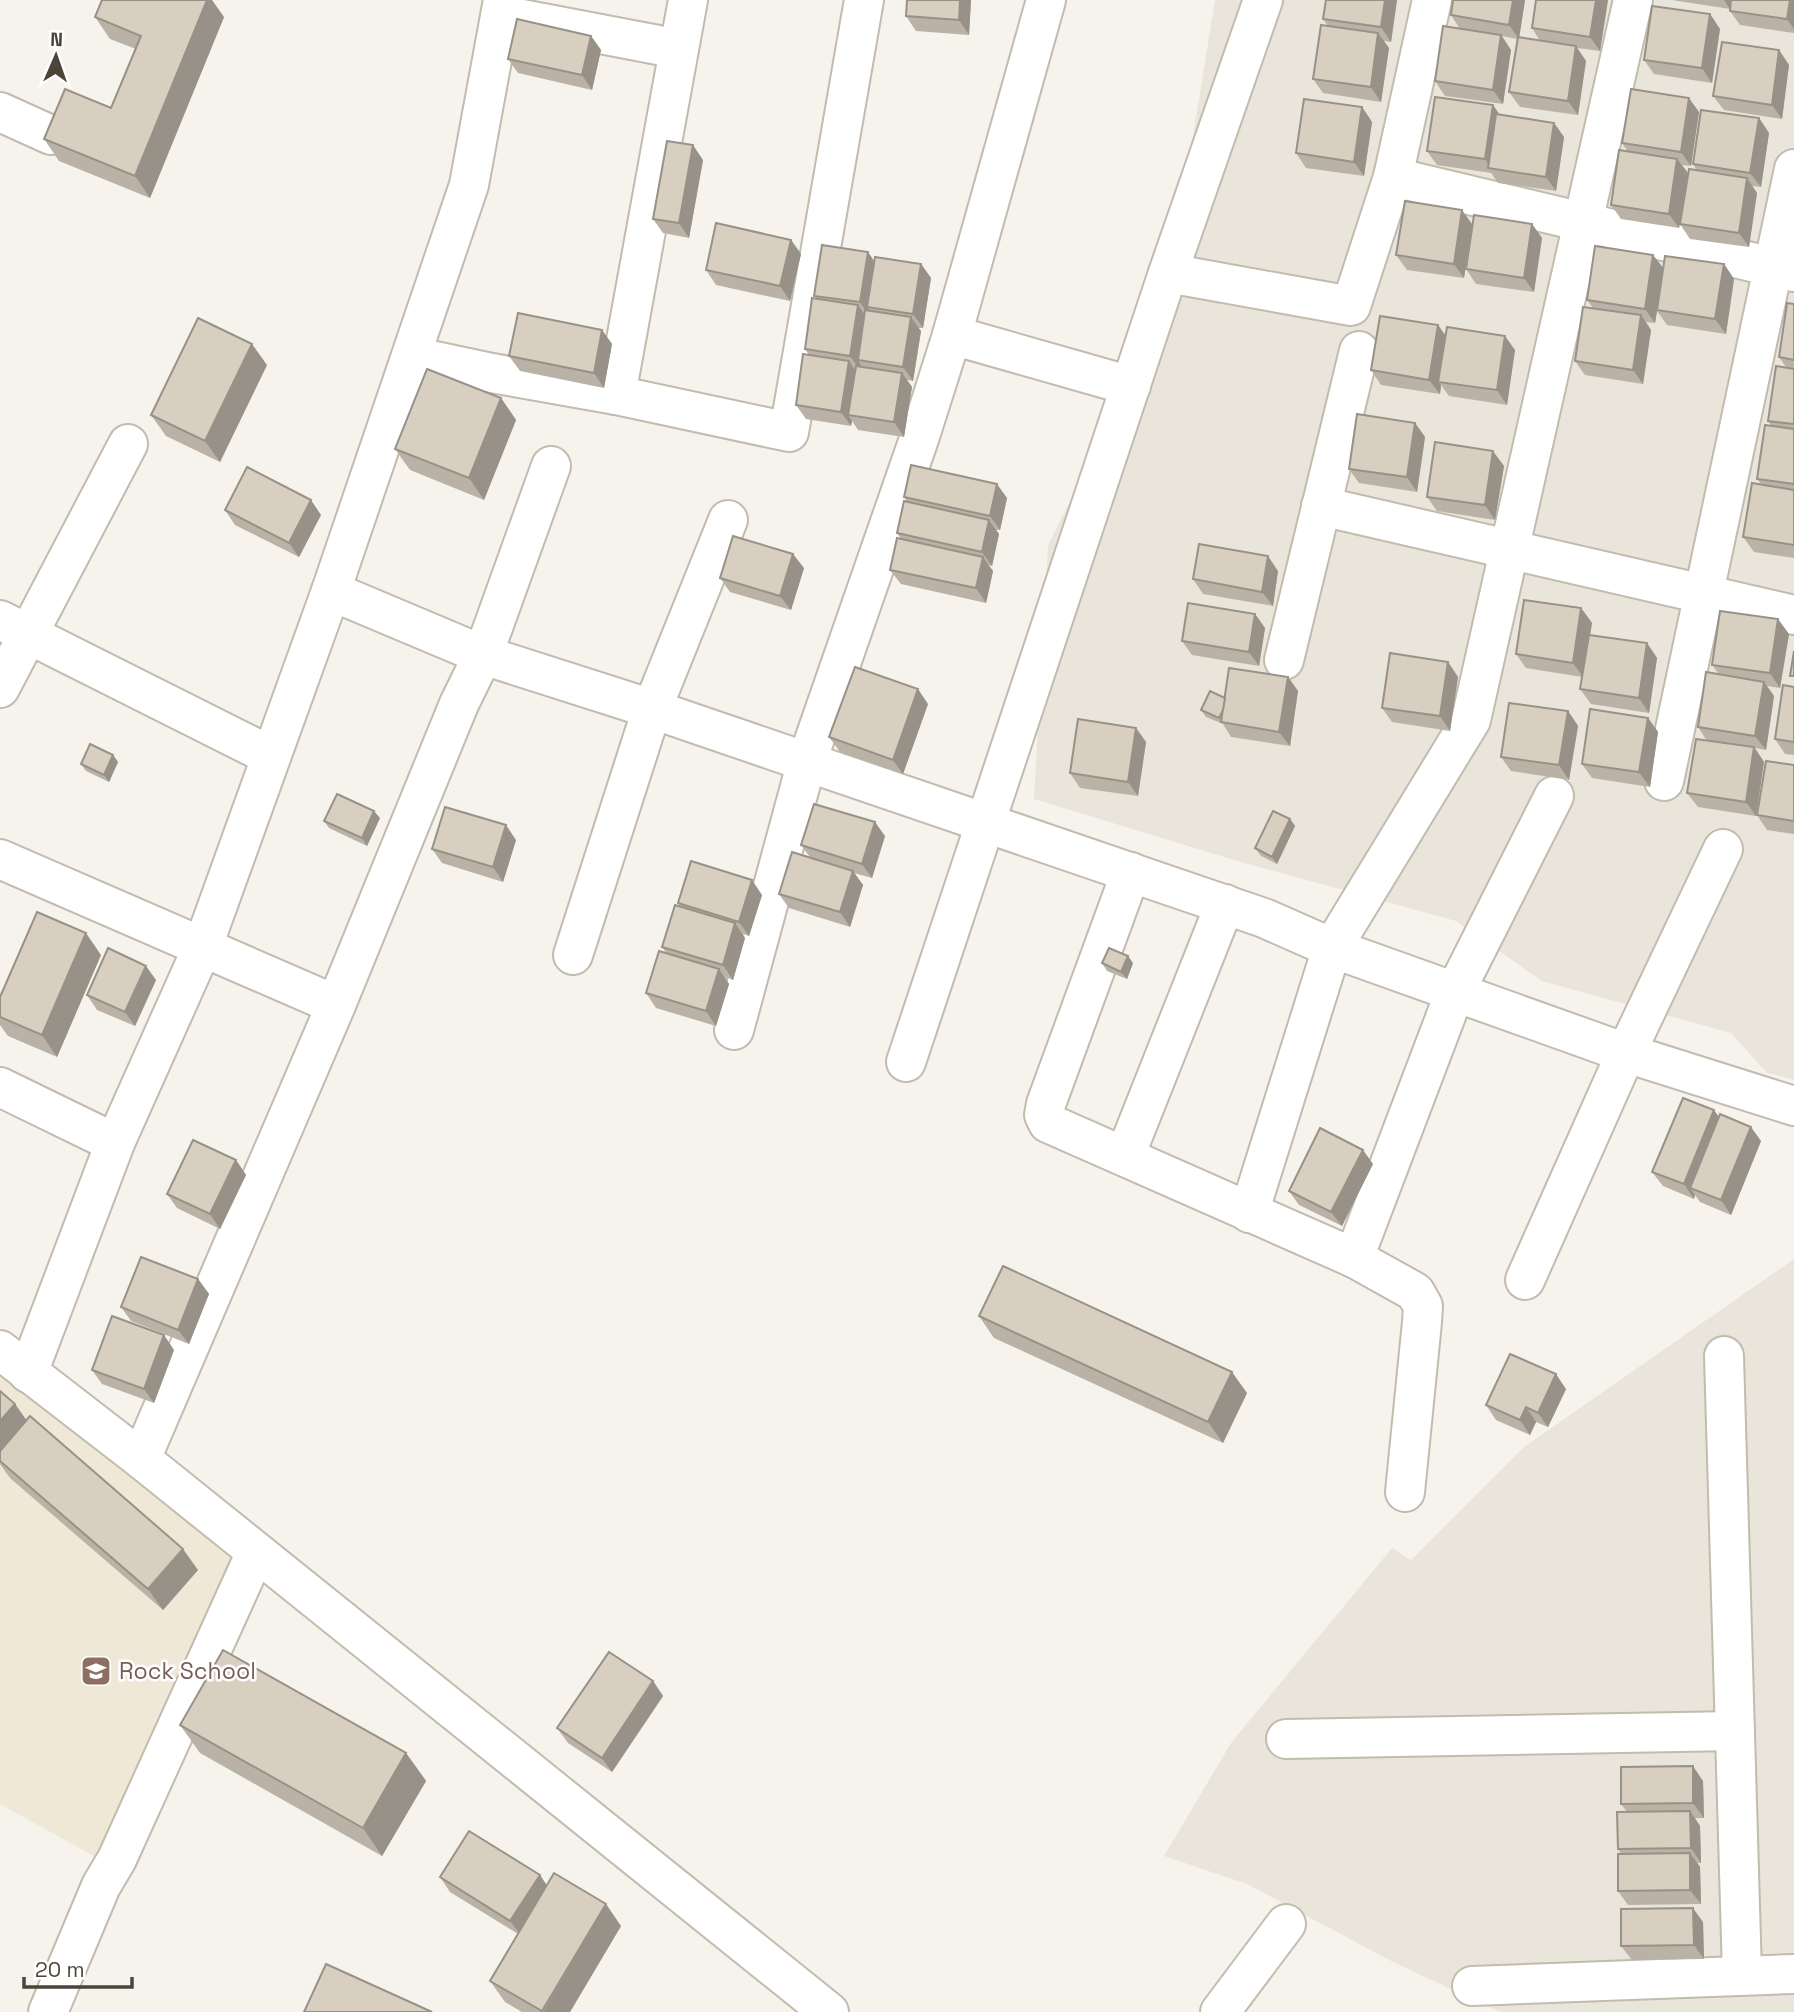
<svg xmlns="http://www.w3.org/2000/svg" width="1794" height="2012" viewBox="0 0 1794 2012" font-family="'Space Grotesk',sans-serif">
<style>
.residential{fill:#eae5da}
.education{fill:#efe8d6}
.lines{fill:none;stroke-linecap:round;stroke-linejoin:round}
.minor-casing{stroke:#c2bbae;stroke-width:42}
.minor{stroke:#fff;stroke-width:38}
.wall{fill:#bab2a6}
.shaded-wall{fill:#979187}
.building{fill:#d8cfc1;stroke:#979187;stroke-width:2}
.labels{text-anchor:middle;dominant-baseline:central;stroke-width:5;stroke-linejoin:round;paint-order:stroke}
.education-label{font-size:23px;fill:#785e54;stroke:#fff;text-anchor:start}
</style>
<rect width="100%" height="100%" fill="#f6f3ec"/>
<g class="residential">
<path d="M1215,0H1794V1080L1767,1073L1731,1033L1542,981L1456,921L1234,860L1034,799L1048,545L1135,373L1179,223Z"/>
<path d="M1794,1259V2012H1500L1393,1962L1247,1884L1164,1856L1231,1743L1392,1548L1411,1560L1524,1447Z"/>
</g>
<path class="education" d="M0,1336L249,1539L110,1865L0,1804Z"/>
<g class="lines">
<g class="minor-casing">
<g id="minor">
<path d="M1633,0L1471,720L1332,948L1626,1053L1794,1106"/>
<path d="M501,15L679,49"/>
<path d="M0,112L51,135"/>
<path d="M1393,177L1794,272"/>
<path d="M1168,273L1351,306L1393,177L1432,0"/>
<path d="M952,335L1131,386"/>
<path d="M412,356L492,373L616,395L789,432L864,0"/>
<path d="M616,395L688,0"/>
<path d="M1321,506L1794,615"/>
<path d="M331,591L483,655L551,466"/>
<path d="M0,620L271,756"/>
<path d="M1284,660L1359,351"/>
<path d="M0,688L128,444"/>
<path d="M1664,781L1794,169"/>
<path d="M0,859L336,1005"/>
<path d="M1131,872L1046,1104L1044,1115L1048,1123L1354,1258L1415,1292L1423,1306L1422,1322L1405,1492"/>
<path d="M573,955L652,709L728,520"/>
<path d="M734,1030L807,761L920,436L952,335L1046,0"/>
<path d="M906,1062L1168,273L1263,0"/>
<path d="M0,1087L115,1143"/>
<path d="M1125,1156L1225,904"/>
<path d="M1354,1258L1455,992L1554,796"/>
<path d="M1525,1280L1626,1053L1723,849"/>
<path d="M0,1350L141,1459L829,2012"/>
<path d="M1724,1356L1742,1974"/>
<path d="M28,1373L115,1143L203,946L331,591L469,185L503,0"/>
<path d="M141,1459L336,1005L459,704L483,655L652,709L1264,918L1332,948L1249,1213"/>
<path d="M1286,1739L1735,1731"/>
<path d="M1472,1986L1794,1974"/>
<path d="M48,2012L101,1886L117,1859L256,1552"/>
<path d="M1220,2012L1286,1924"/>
</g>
</g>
<use href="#minor" class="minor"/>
</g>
<g class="wall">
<path d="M971,0L969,35L916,31L906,16Z"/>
<path d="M1326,0H1397L1391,42L1384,41L1389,48L1381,102L1323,93L1313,79L1328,26L1323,19Z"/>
<path d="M1525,0L1519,38L1540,41L1532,28L1536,0H1608L1600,51L1577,48L1586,61L1578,115L1520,107L1509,92L1517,39L1502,36L1511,50L1503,104L1445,96L1435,81L1460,29L1451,15Z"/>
<path d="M1672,0H1794V33L1740,25L1730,11V9Z"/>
<path d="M1710,14L1720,29L1712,83L1654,74L1644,60Z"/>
<path d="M95,17H224L150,198L59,161L44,139L111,108L136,49L110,39Z"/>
<path d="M591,36L601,50L592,90L518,73L508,59Z"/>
<path d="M1779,50L1789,65L1782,119L1724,110L1713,96Z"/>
<path d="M1493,105L1500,115L1554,123L1564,137L1556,191L1498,183L1491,173L1437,165L1427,151Z"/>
<path d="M1362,107L1372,122L1364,176L1306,168L1296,153Z"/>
<path d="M1699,112L1691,166L1682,165L1688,173L1679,228L1621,219L1611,205L1628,152L1622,143Z"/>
<path d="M1759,118L1769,133L1761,187L1752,186L1757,193L1749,247L1690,239L1680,224L1697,171L1693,164Z"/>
<path d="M703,160L689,238L663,233L653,219Z"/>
<path d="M1472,224L1464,278L1407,270L1396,255Z"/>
<path d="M1532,224L1542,238L1534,292L1476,284L1466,269Z"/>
<path d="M791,240L801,254L790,301L716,285L706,270Z"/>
<path d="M868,252L874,262L921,264L931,278L923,328H918L921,331L913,381L907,380L912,387L904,437L858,430L852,421L851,426L806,419L796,405L809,355L805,349L817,299L814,296Z"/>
<path d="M1724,264L1734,279L1726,334L1667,325L1657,311L1655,323L1646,322L1651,330L1643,384L1585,375L1575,361L1593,308L1587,300L1663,269Z"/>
<path d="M1794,304V558L1754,552L1743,537L1761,484L1757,479L1772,426L1768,421L1786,367L1779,357Z"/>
<path d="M1438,325L1446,337L1515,350L1507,405L1449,396L1441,385L1440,394L1381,385L1371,370Z"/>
<path d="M602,330L612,344L604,388L520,371L509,356Z"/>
<path d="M267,365L220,462L166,436L151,415Z"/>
<path d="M501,398L516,420L484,500L410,470L395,449Z"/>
<path d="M1415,423L1425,437L1417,492L1359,483L1349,469Z"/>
<path d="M1504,466L1495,520L1437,511L1427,497Z"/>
<path d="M904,497L1007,498L1000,530H996L999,534L992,566L988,565L993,571L986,603L901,584L890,570L901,539L897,533L907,502Z"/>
<path d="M225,510L321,515L299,557L235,525Z"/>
<path d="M804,568L791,610L730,592L720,578Z"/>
<path d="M1278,571L1273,606L1203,594L1193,579Z"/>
<path d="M1581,608L1592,623L1590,635L1647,643L1657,658L1649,713L1591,704L1580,689L1582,677L1526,668L1516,654Z"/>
<path d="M1255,614L1265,628L1259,666L1192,655L1182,641Z"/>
<path d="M1789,634L1780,688L1767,686L1774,696L1766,750L1755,748L1764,762L1756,816L1698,807L1687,793L1707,741L1698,727L1719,674L1712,665Z"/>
<path d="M1448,662L1458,677L1450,731L1392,722L1382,708Z"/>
<path d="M1288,677L1298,691L1290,746L1231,737L1223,724L1206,717L1201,710L1225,698Z"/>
<path d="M1794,687V755L1785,754L1775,739Z"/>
<path d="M928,704L903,774L840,752L829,737Z"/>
<path d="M1568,711L1578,726L1569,780L1511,771L1501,757Z"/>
<path d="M1648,718L1658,732L1650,787L1592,778L1582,764Z"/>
<path d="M1136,728L1146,742L1138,796L1080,788L1070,773Z"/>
<path d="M113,755L118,762L109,782L86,771L81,764Z"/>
<path d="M1794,765V834L1767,830L1757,815Z"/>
<path d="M380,818L367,846L329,828L324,821Z"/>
<path d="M1290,819L1295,826L1277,864L1261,856L1255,848Z"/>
<path d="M885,836L872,878L854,873L863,885L850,927L789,908L779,894L810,857L801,845Z"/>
<path d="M516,840L503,882L442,863L432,849Z"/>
<path d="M762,895L749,936L743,934L745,938L733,980L725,977L729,984L716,1026L656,1008L646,993L667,954L662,947L680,907L678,903Z"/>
<path d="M101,955L57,1057L8,1036L0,1025V997Z"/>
<path d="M1102,963H1133L1127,979L1107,971Z"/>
<path d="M156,980L135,1026L97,1010L87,995Z"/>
<path d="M1719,1117L1761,1141L1731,1215L1700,1202L1695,1195L1694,1199L1663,1186L1652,1172Z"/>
<path d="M236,1160L246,1175L220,1229L177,1208L167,1194Z"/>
<path d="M1373,1164L1342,1226L1299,1205L1289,1191Z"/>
<path d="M198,1279L209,1294L189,1344L131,1321L121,1307Z"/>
<path d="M979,1316L1247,1393L1223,1443L994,1338Z"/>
<path d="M174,1350L154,1403L102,1384L92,1370Z"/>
<path d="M1566,1389L1548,1427L1536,1422L1530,1435L1496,1420L1486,1405Z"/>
<path d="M0,1391L15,1404L26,1421L198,1570L163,1610L10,1478L0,1464Z"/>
<path d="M653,1681L663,1696L612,1772L568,1743L557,1728Z"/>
<path d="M180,1725L406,1753L426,1781L382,1856L200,1753Z"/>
<path d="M1703,1781L1704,1818H1695L1700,1826L1701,1863H1697L1700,1867L1701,1904L1628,1905L1618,1891L1621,1854L1618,1849L1627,1812L1621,1804Z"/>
<path d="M440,1877L547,1885L621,1926L570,2012H522L505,2002L490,1981L518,1934L450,1892Z"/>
<path d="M1703,1922L1704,1959L1632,1960L1621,1946Z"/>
</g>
<g class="shaded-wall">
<path d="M207,0H212L224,17L150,198L135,176Z"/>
<path d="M960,0H971L969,35L959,20Z"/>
<path d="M1385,0H1397L1391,42L1381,27Z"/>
<path d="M1513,0H1525L1519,39L1509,25Z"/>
<path d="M1596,0H1608L1600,51L1590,37Z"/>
<path d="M1724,0H1731L1730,9Z"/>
<path d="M1790,0H1794V29L1787,19Z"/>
<path d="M1710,14L1720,29L1712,83L1702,68Z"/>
<path d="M1378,33L1389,48L1381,102L1371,87Z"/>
<path d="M1501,35L1511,50L1503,104L1493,90Z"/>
<path d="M591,36L601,50L592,90L582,75Z"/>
<path d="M1576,46L1586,61L1578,115L1568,101Z"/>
<path d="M1779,50L1789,65L1782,119L1772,105Z"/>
<path d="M1689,98L1699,112L1691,166L1681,152Z"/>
<path d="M1493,105L1503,120L1491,169L1485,159Z"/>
<path d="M1362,107L1372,122L1364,176L1354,162Z"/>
<path d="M1759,118L1769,133L1761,187L1750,173Z"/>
<path d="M1554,123L1564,137L1556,191L1546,177Z"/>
<path d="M693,145L703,160L689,238L679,223Z"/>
<path d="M1677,159L1688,173L1679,228L1669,214Z"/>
<path d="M1747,178L1757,193L1749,247L1739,233Z"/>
<path d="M1462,210L1472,224L1464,278L1454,264Z"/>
<path d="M1532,224L1542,238L1534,292L1524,278Z"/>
<path d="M791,240L801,254L790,301L780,286Z"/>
<path d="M868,252L878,267L867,307L871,312L870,317L860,302Z"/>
<path d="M1653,255L1664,269L1655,323L1645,309Z"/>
<path d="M921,264L931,278L923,328L913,314Z"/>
<path d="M1724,264L1734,279L1726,334L1715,319Z"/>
<path d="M858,305L868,320L858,360L861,365L860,370L850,356Z"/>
<path d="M1641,315L1651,330L1643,384L1633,370Z"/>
<path d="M911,317L921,331L913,381L903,367Z"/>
<path d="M1438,325L1448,339L1438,382L1441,385L1440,394L1429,380Z"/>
<path d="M602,330L612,344L604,388L594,373Z"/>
<path d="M1505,336L1515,350L1507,405L1497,390Z"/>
<path d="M252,344L267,365L220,462L205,441Z"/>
<path d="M849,361L859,376L848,415L852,421L851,426L841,412Z"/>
<path d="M902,373L912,387L904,437L894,422Z"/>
<path d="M501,398L516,420L484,500L469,478Z"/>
<path d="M1415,423L1425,437L1417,492L1407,477Z"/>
<path d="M1493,451L1504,466L1495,520L1485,505Z"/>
<path d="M997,484L1007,498L1000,530L990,516Z"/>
<path d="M311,500L321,515L299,557L289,543Z"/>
<path d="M989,520L999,534L992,566L982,552Z"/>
<path d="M793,554L804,568L791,610L780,596Z"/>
<path d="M1268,556L1278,571L1273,606L1262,592Z"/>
<path d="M983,557L993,571L986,603L976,588Z"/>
<path d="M1581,608L1592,623L1583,677L1573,663Z"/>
<path d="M1255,614L1265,628L1259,666L1249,652Z"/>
<path d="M1778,619L1789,634L1780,688L1770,673Z"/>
<path d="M1647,643L1657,658L1649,713L1639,698Z"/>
<path d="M1448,662L1458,677L1450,731L1440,716Z"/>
<path d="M1288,677L1298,691L1290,746L1279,732Z"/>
<path d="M1764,682L1774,696L1766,750L1755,736Z"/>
<path d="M918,689L928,704L903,774L893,760Z"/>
<path d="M1568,711L1578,726L1569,780L1559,765Z"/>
<path d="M1648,718L1658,732L1650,787L1639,772Z"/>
<path d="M1136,728L1146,742L1138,796L1128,782Z"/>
<path d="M1754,747L1764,762L1756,816L1746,802Z"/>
<path d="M113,755L118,762L109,782L104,775Z"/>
<path d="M374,811L380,818L367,846L362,838Z"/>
<path d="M1290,819L1295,826L1277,864L1272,857Z"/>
<path d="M875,822L885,836L872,878L862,864Z"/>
<path d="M506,825L516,840L503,882L493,867Z"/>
<path d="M853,871L863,885L850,927L840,912Z"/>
<path d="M752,880L762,895L749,936L739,922Z"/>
<path d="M735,923L745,938L733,980L723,965Z"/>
<path d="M86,933L101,955L57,1057L42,1035Z"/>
<path d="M1128,956L1133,963L1127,979L1121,972Z"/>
<path d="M146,966L156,980L135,1026L125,1012Z"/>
<path d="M719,969L729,984L716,1026L706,1011Z"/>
<path d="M1714,1110L1724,1124L1690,1188L1695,1195L1694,1199L1684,1184Z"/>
<path d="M1751,1127L1761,1141L1731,1215L1721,1200Z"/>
<path d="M1363,1150L1373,1164L1342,1226L1331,1212Z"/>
<path d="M236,1160L246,1175L220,1229L210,1214Z"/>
<path d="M198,1279L209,1294L189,1344L178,1330Z"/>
<path d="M164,1335L174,1350L154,1403L144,1389Z"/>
<path d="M1232,1372L1247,1393L1223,1443L1208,1422Z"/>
<path d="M1556,1374L1566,1389L1548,1427L1538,1413Z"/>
<path d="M15,1404L30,1425L0,1459V1421Z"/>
<path d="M1526,1407L1536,1422L1530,1435L1520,1420Z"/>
<path d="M183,1549L198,1570L163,1610L148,1589Z"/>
<path d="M653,1681L663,1696L612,1772L602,1758Z"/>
<path d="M406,1753L426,1781L382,1856L363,1828Z"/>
<path d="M1693,1766L1703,1781L1704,1818L1693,1803Z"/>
<path d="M1690,1811L1700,1826L1701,1863L1691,1848Z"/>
<path d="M1690,1853L1700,1867L1701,1904L1690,1890Z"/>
<path d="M540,1875L550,1890L521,1935L510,1921Z"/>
<path d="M606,1904L621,1926L570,2012H543Z"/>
<path d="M1693,1908L1703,1922L1704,1959L1694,1945Z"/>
</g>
<g class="building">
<path d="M102,0H207L135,176L44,139L65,89L111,108L141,36L95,17Z"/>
<path d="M907,0H960L959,20L906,16Z"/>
<path d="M1326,0H1385L1381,27L1323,19Z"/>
<path d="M1453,0H1513L1509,25L1451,15Z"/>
<path d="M1536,0H1596L1590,37L1532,28Z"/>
<path d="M1731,0H1790L1787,19L1730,11Z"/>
<path d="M1652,6L1710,14L1702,68L1644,60Z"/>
<path d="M517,19L591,36L582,75L508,59Z"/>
<path d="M1321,25L1378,33L1371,87L1313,79Z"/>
<path d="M1443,26L1501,35L1493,90L1435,81Z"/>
<path d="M1518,37L1576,46L1568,101L1509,92Z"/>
<path d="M1722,42L1779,50L1772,105L1713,96Z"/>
<path d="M1631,89L1689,98L1681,152L1622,143Z"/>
<path d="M1435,97L1493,105L1485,159L1427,151Z"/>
<path d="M1304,99L1362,107L1354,162L1296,153Z"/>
<path d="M1701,110L1759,118L1750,173L1693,164Z"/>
<path d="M1496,114L1554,123L1546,177L1488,168Z"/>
<path d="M667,141L693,145L679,223L653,219Z"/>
<path d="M1619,150L1677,159L1669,214L1611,205Z"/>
<path d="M1689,169L1747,178L1739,233L1680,224Z"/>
<path d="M1405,201L1462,210L1454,264L1396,255Z"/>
<path d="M1474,215L1532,224L1524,278L1466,269Z"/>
<path d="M716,223L791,240L780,286L706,270Z"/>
<path d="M822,245L868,252L860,302L814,296Z"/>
<path d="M1595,246L1653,255L1645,309L1587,300Z"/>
<path d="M1665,256L1724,264L1715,319L1657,310Z"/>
<path d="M875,257L921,264L913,314L867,307Z"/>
<path d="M812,298L858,305L850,356L805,349Z"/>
<path d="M1787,303L1794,304V360L1779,357Z"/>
<path d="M1583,307L1641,315L1633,370L1575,361Z"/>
<path d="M865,310L911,317L903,367L858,360Z"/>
<path d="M518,313L602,330L594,373L509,356Z"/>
<path d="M1380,316L1438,325L1429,380L1371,370Z"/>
<path d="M198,318L252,344L205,441L151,415Z"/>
<path d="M1447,327L1505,336L1497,390L1438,382Z"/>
<path d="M803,354L849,361L841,412L796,405Z"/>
<path d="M856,366L902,373L894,422L848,415Z"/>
<path d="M1776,366L1794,369V424L1768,421Z"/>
<path d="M427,369L501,398L469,478L395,449Z"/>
<path d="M1357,414L1415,423L1407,477L1349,469Z"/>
<path d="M1765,425L1794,429V484L1757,479Z"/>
<path d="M1435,442L1493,451L1485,505L1427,497Z"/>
<path d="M911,465L997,484L990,516L904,497Z"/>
<path d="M247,467L311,500L289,543L225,510Z"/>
<path d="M1752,483L1794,490V545L1743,537Z"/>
<path d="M904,501L989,520L982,552L897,533Z"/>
<path d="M733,536L793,554L780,596L720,578Z"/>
<path d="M897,538L983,557L976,588L890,570Z"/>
<path d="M1199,544L1268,556L1262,592L1193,579Z"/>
<path d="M1524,600L1581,608L1573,663L1516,654Z"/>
<path d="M1188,603L1255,614L1249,652L1182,641Z"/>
<path d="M1720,611L1778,619L1770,673L1712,665Z"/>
<path d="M1589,635L1647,643L1639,698L1580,689Z"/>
<path d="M1794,651V676H1790Z"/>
<path d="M1390,653L1448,662L1440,716L1382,708Z"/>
<path d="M855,667L918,689L893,760L829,737Z"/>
<path d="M1229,668L1288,677L1279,732L1221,722Z"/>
<path d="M1706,672L1764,682L1755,736L1698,727Z"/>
<path d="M1783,685L1794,687V742L1775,739Z"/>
<path d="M1210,691L1225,698L1223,710L1219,718L1201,710Z"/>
<path d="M1509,703L1568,711L1559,765L1501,757Z"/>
<path d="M1590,709L1648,718L1639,772L1582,764Z"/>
<path d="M1078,719L1136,728L1128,782L1070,773Z"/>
<path d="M1696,739L1754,747L1746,802L1687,793Z"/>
<path d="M90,744L113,755L104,775L81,764Z"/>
<path d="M1766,761L1794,765V821L1757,815Z"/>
<path d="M337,794L374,811L362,838L324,821Z"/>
<path d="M814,804L875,822L862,864L801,845Z"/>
<path d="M445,807L506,825L493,867L432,849Z"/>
<path d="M1273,811L1290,819L1272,857L1255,848Z"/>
<path d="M792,852L853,871L840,912L779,894Z"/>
<path d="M691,861L752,880L739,922L678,903Z"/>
<path d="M675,905L735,923L723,965L662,947Z"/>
<path d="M37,912L86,933L42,1035L0,1017V997Z"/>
<path d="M108,948L146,966L125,1012L87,995Z"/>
<path d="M1109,948L1128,956L1121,972L1102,963Z"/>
<path d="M659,951L719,969L706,1011L646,993Z"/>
<path d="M1683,1098L1714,1110L1684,1184L1652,1172Z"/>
<path d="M1720,1114L1751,1127L1721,1200L1690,1188Z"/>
<path d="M1320,1128L1363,1150L1331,1212L1289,1191Z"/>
<path d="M193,1140L236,1160L210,1214L167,1194Z"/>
<path d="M141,1257L198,1279L178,1330L121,1307Z"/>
<path d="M1003,1266L1232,1372L1208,1422L979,1316Z"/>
<path d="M112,1316L164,1335L144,1389L92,1370Z"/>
<path d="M1510,1354L1556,1374L1538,1413L1526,1407L1520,1420L1486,1405Z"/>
<path d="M0,1391L15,1404L0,1421Z"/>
<path d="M30,1416L183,1549L148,1589L0,1461V1451Z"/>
<path d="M223,1650L406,1753L363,1828L180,1725Z"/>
<path d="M609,1652L653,1681L602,1758L557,1728Z"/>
<path d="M1693,1766V1803L1621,1804V1767Z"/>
<path d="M1690,1811L1691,1848L1618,1849L1617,1812Z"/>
<path d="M469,1831L540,1875L510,1921L440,1877Z"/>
<path d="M1690,1853V1890L1618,1891V1854Z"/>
<path d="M554,1873L606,1904L542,2011L490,1981Z"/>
<path d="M1693,1908L1694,1945L1621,1946V1909Z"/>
<path d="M326,1964L432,2012H304Z"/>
</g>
<defs>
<g id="school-square" transform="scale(1.575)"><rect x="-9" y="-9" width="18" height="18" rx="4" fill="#8d6e63" stroke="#fff"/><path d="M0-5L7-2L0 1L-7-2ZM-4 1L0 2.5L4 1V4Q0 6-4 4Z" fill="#fff"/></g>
</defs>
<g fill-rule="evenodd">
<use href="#school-square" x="96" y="1671"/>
</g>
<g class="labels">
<g class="education-label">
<text x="119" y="1671">Rock School</text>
</g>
</g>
<g transform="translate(56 56) rotate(2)" stroke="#ffffff" stroke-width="5" paint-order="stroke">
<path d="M0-5L12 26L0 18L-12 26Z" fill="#4b4439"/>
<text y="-10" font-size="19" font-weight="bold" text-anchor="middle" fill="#4b4439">N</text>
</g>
<path d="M24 1977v10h108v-10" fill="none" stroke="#4b4439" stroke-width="3.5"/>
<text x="35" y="1977" font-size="21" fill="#4b4439" stroke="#ffffff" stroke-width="5" paint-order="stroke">20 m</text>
</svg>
